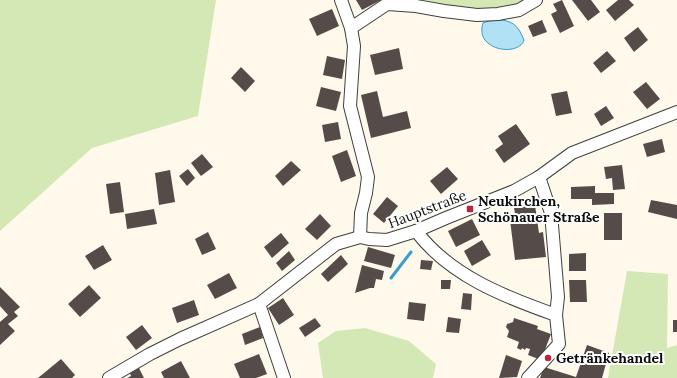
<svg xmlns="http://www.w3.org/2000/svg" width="677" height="378" viewBox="0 0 677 378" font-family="Lora,serif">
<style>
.green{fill:#d4e8b6}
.water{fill:#b1e1f5;stroke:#389dcc}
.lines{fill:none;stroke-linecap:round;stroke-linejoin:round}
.stream{stroke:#389dcc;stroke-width:3}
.building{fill:#554c49}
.minor-casing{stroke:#3f3f3f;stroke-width:14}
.minor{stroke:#fff;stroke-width:12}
.poi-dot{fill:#ba2639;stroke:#fff;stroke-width:1.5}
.labels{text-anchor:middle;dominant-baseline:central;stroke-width:4;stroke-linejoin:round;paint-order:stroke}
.poi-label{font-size:14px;font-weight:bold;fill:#0c0c0c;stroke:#fff;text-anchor:start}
.street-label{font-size:14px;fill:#0c0c0c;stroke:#fff}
</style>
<rect width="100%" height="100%" fill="#fff9eb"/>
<g class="green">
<path d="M0,0H216L198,116L92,148L0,231Z"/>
<path d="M421,0H528L517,6L478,12L431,6Z"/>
<path d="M627,271L668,274L667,348L677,345V378H608Z"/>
<path d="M365,328L409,341L436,364L433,378H323L318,343L336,331Z"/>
</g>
<path class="water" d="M502,20C515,22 519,28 524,40C519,57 474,51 483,23L489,21Z"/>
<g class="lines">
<path class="stream" d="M391,278L411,252"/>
</g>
<g class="building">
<path d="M356,0H381L362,10Z"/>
<path d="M562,0L574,26L560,33L551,14L557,11L553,4Z"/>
<path d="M572,0H591L600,12L588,21Z"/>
<path d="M618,0H629L634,5L615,21L606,10Z"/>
<path d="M332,9L339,26L317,36L309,19Z"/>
<path d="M542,20L547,32L533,37L528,26Z"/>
<path d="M638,27L648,40L634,52L624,38Z"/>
<path d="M399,48L403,69L375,75L370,55Z"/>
<path d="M607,51L616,61L601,73L593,63Z"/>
<path d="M327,56L345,60L342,79L323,75Z"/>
<path d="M241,67L255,81L245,92L231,78Z"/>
<path d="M646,82L660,99L647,109L633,92Z"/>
<path d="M321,87L341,92L336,111L316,106Z"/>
<path d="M377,91L383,117L407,111L411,128L371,138L361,95Z"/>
<path d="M567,91L572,113L556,116L551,94Z"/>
<path d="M606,106L614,118L601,126L594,114Z"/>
<path d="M338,122L341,139L325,142L322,125Z"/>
<path d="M516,124L530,144L504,163L495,150L503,144L498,136Z"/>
<path d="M662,139L665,152L647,157L643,144Z"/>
<path d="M347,150L356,176L341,182L332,156Z"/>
<path d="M202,154L213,167L201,176L191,163Z"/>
<path d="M291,161L301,170L283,186L275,176Z"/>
<path d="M622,165L625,189L613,190L612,178L606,179L604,167Z"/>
<path d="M447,167L458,179L441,194L430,181Z"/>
<path d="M188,169L195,178L187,186L179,176Z"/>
<path d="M170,170L175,202L159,205L155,173Z"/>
<path d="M120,182L124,212L110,214L106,184Z"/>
<path d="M595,186V193H614V204L592,205V199H571V187Z"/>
<path d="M387,197L398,206L384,223L373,214Z"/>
<path d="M651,200L677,205V219L648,212Z"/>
<path d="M535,205L539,233L543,232L546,257L515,260L510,220L516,219L514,208Z"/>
<path d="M154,209L157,224L127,229L125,214Z"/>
<rect x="604" y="213" width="18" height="27"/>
<path d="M320,214L331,226L317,240L305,229Z"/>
<path d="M472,219L480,235L456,247L448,231Z"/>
<path d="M208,232L216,249L202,255L195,239Z"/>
<path d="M281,233L289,243L272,258L264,247Z"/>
<path d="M482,240L491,255L472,266L464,251Z"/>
<path d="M103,245L112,260L94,270L85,256Z"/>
<path d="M368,247L395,255L391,268L364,261Z"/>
<path d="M289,251L295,260L282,271L276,263Z"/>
<path d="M586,253V271H569V254Z"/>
<path d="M341,255L348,264L328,282L321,274Z"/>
<path d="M421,260L433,261L431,270L420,269Z"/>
<path d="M362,265L384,271L382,280L376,279L374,288H370L355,293Z"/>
<path d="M229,273L237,288L215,299L207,285Z"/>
<path d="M441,280H451L450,289H441Z"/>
<path d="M569,280H586L587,302H570Z"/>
<path d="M89,285L101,298L80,317L68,304Z"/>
<path d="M0,287L20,307L14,312L18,316L8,324L15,331L0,345V322L8,315L0,306Z"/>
<path d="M463,293L472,294L471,310L461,309Z"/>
<path d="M283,298L294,315L279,325L268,308Z"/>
<path d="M194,300L199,315L177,323L172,308Z"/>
<path d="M409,302L426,304L424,321L407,319Z"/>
<path d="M448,317L461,319L459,333L446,332Z"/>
<path d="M315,318L321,326L305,337L299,328Z"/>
<path d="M514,318L538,326L537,329L551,334L541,360L528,355L530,349L526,348L525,350L522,348L521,350L517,348L519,342L507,337L509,331L506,327L507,324L513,322Z"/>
<rect x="673" y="320" width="4" height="12"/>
<path d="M142,325L152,338L136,350L126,337Z"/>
<path d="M260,327L263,338L245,345L242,334Z"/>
<path d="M587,345L609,353L602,378H540L544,367L576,377Z"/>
<path d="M259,354L267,374L256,378H240L234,364Z"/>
<path d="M506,355L522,361L517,377L499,378Z"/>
<path d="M61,359L75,375L72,378H38Z"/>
<path d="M181,361L190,378H164L161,372Z"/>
<path d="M139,368L144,378H127L131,376L130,373Z"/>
</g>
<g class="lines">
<g class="minor-casing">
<g id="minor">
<path d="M341,0L351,28L354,46L350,106L368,177L366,193L361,213L360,237"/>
<path d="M351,28L387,4L416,6L444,11L477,15L498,14L519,10L536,0"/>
<path d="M416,231C450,276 505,297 556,315"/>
<path d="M259,304L284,378"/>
<path d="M109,378L150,354L180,339L259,304L336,244L360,237L369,239L387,240L416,231L446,218L514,191L539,177L572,153L677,112"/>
<path d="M528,378L559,344L556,315L558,297L551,213L539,177"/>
</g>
</g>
<use href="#minor" class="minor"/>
</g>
<g class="poi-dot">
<rect x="466" y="205" width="8" height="8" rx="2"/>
<circle cx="548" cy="358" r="4"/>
</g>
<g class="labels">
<g class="poi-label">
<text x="478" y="201">Neukirchen,<tspan x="478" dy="16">Schönauer Straße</tspan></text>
<text x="556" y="358">Getränkehandel</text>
</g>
<g class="street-label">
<text transform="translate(427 209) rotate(-21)">Hauptstraße</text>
</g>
</g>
</svg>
